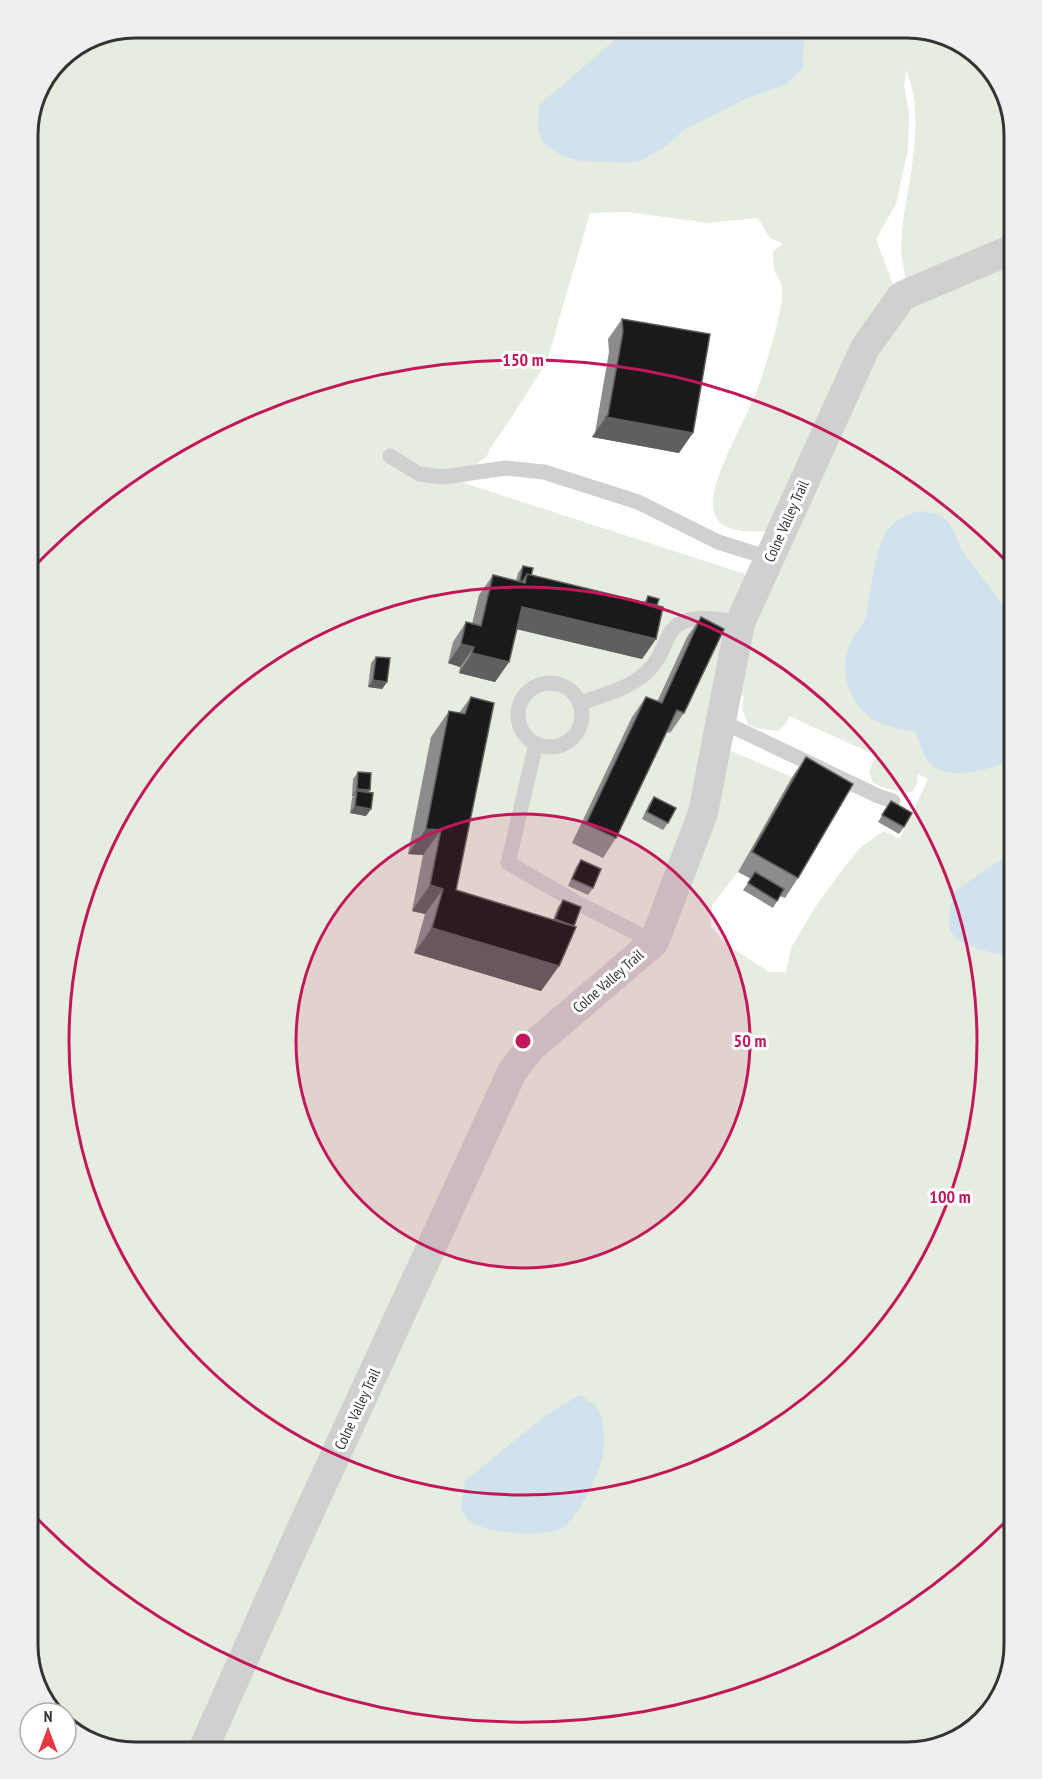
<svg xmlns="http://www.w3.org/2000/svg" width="1042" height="1779" viewBox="0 0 1042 1779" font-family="'PT Sans Narrow',sans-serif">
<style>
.green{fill:#e6ecdf}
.water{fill:#cfe2ee}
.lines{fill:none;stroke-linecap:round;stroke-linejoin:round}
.service{stroke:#d0d0d0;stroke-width:15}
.minor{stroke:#d0d0d0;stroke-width:30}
.wall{fill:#8c8c8c}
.shaded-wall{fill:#5f5f5f}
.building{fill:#1a1a1a;stroke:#5f5f5f;stroke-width:1.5}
.ring{fill:none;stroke:#c2185b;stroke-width:3}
.labels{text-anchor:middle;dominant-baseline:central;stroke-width:6;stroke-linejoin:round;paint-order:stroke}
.street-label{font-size:15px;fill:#333;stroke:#fff}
.rim{fill:none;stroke:#333;stroke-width:3}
.centre{fill:#c2185b;stroke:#fff;stroke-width:3}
.ring-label{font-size:18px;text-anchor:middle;font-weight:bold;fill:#c2185b;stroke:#fff;stroke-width:6;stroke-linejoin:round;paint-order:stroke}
</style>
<rect width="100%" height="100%" fill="#fff"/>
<path class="green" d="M134,27H910L908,34L912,27H915L968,45L1004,87L1015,134V237L907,286C905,272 901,258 901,244C904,187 929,126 906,70L904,86L909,113L908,150L896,204L876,239L895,290L766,531C749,532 721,533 714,513C705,486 746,420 756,393C764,371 785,308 782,286C781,282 778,278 776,274C773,267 773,259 773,251L783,244L769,237L758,218L708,223L628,212L590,213L547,361L511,418L489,450L487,456L479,462L464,483L754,577L697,808L654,942L724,748L792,777L738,872L712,905L711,926L726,944L769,972H786L791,948L814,909L842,870L861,847L884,831L900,839L928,779L918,774L917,784L912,792C897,792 886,789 873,783L869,772L874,760L882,758L789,716L787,722L779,731L756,728L748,725L742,708L744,696L738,693L751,626L866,369L907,301L1015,260V1645L997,1704L955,1741L908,1752H128L74,1734L66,1724V1713H56L38,1692L27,1645V128L59,58L93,35Z"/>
<g class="water">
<path d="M630,27H804L803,68L786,84L743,100L684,130L666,146L643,160L627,163L582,161L562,156L543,143L538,128L539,105Z"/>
<path d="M920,511L939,514L950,524L963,552L1003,605L1015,614V757C994,770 942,785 926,758C921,750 920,740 915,732C901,729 883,727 871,718C850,702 840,674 848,649C852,636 865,625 867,612C868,599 871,588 873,576C880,542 882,521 920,511Z"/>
<path d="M1015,850V957C996,953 952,948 949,925C948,914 952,902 955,891Z"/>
<path d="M579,1395C587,1400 595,1403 600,1412C604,1423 605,1442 603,1454C600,1472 577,1521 560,1529C542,1538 492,1533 474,1524C469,1521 465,1515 461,1511L465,1481L541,1419Z"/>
</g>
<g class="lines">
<g class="service">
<path d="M390,456L419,474L443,477L506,468L544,472L638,502L718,542L769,558"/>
<circle cx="550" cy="715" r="32"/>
<path d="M580,703C604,695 628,689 647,672C658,662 662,650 668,637C681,610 717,619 740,623"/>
<path d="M721,721L878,796L893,801"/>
<path d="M536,744L508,863L578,903L654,942"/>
</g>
<path class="minor" d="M202,1752L296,1541L512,1072L530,1048L654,942L703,813L740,623L865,348L902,296L1015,248"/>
</g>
<g class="wall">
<path d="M622,319L679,453L592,437L595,433L609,352L608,339Z"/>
<path d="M523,566L531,576L644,602L648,596L657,605L656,639L642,659L516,629L509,662L495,682L459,673L460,667L448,663L453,642L466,622L472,624L479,595L493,575L516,581L518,573Z"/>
<path d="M701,617L684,713L670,733L667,732L616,838L603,858L572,843L632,717L646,697L657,702L687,637Z"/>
<path d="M376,657L387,682L382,689L368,687L371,663Z"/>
<path d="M471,697L456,890L553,920L558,907L563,900L559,966L541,991L414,953L425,914L412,911L423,855L408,854L431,737L449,711L459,713Z"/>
<path d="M806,757L798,878L785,898L780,896L773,908L743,890L751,879L738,872L792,777Z"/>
<path d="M358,772L368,793L371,809L366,816L350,813L352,798L353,796H352L353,779Z"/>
<path d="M654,797L668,823L663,830L642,819L649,804Z"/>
<path d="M891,801L904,827L899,834L878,822Z"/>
<path d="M581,860L593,888L588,895L568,886L576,867Z"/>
</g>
<g class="shaded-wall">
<path d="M606,417L693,433L679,453L592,437Z"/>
<path d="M522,607L656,639L642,659L508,627Z"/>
<path d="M461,644L474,647L460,667L448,663Z"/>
<path d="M472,653L509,662L495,682L459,673Z"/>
<path d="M373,680L387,682L382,689L368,687Z"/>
<path d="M357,789L370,790L365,797L357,791L353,796H352Z"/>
<path d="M355,806L371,809L366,816L350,813Z"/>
<path d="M426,829L441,830L423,855L408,854Z"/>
<path d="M430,885L443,889L425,914L412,911Z"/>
<path d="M432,928L559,966L541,991L414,953Z"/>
</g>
<g class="building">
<path d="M622,319L710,334L693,433L606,417L608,415L623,332Z"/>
<path d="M523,566L533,568L531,576L527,574L522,582L520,581Z"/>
<path d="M527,574L663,607L656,639L522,607L509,662L472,653L474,647L461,644L466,622L481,626L493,575L525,583Z"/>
<path d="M648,596L659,599L657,605L646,603Z"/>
<path d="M701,617L724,629L684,713L677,710L616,838L586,824L646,697L662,703Z"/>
<path d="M376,657L390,658L387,682L373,680Z"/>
<path d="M471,697L494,703L456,890L576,927L559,966L432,928L443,889L430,885L441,830L426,829L449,711L465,714Z"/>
<path d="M806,757L853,784L798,878L752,852Z"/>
<path d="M358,772L371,773L370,790L357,789Z"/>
<path d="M357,791L373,793L371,809L355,806Z"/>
<path d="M654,797L676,808L668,823L647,812Z"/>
<path d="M891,801L912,813L904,827L882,815Z"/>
<path d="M581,860L601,869L593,888L572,879Z"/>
<path d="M755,872L784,889L777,901L748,883Z"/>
<path d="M563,900L581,907L574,926L555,919Z"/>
</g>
<circle cx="523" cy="1041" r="227" fill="#c2185b" fill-opacity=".12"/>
<g class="ring">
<circle cx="523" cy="1041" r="227"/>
<circle cx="523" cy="1041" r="454"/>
<path d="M1013 1514A681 681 0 0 1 29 1510M29 572A681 681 0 0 1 1013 568"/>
</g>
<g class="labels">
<g class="street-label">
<text transform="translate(786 521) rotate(-66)">Colne Valley Trail</text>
<text transform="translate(608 981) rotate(-41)">Colne Valley Trail</text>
<text transform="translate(357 1409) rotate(-65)">Colne Valley Trail</text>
</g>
</g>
<path d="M0 0H1042V1779H0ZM135 38H907A97 97 0 0 1 1004 135V1645A97 97 0 0 1 907 1742H135A97 97 0 0 1 38 1645V135A97 97 0 0 1 135 38Z" fill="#efefef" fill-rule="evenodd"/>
<path class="rim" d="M135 38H907A97 97 0 0 1 1004 135V1645A97 97 0 0 1 907 1742H135A97 97 0 0 1 38 1645V135A97 97 0 0 1 135 38Z"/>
<circle cx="523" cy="1041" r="9" class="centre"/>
<g class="ring-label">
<text x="523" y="366">150 m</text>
<text x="750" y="1047">50 m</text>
<text x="950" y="1203">100 m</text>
</g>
<g transform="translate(48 1731)"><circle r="28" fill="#ffffff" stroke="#adadad" stroke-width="1.5"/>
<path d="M0-4.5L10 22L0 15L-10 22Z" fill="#e63946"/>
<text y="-9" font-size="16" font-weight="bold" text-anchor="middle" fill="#333333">N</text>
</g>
</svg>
